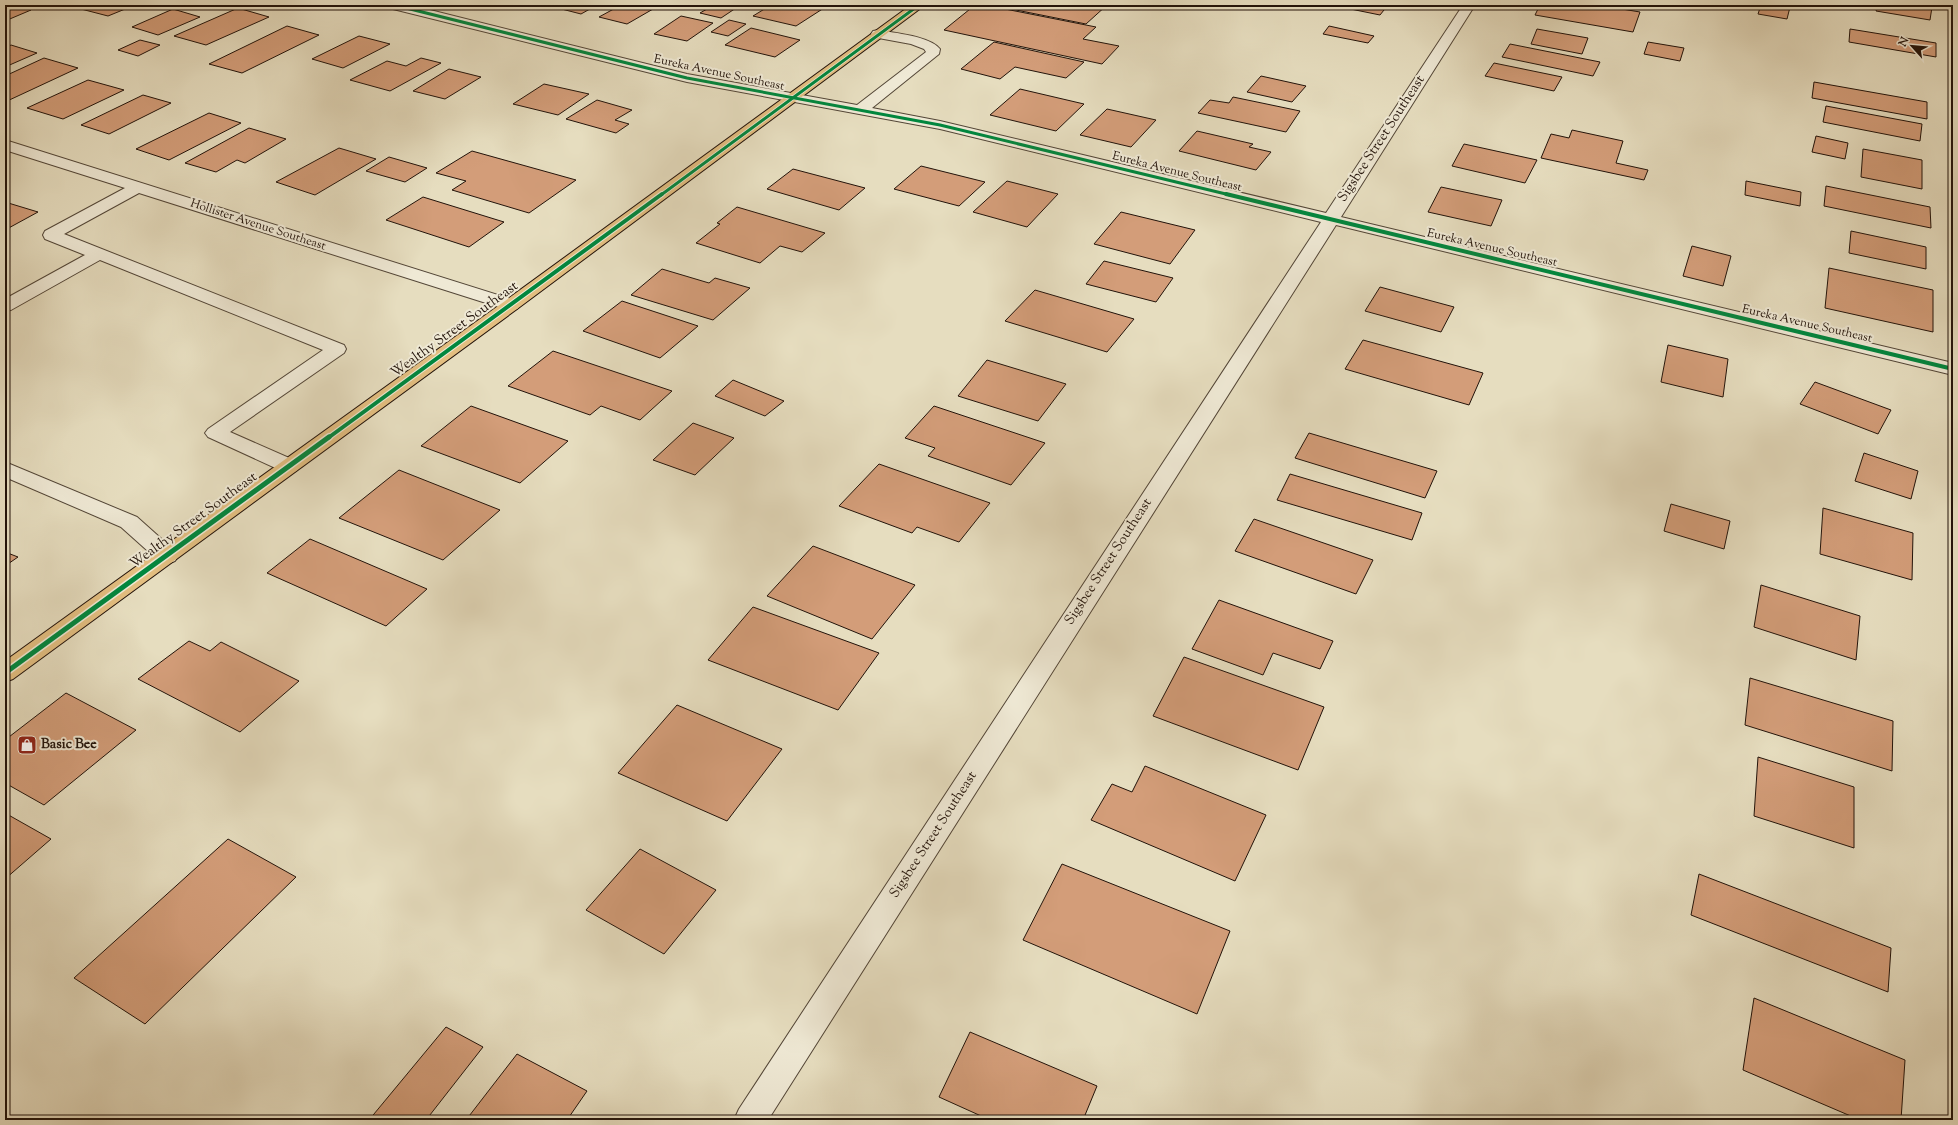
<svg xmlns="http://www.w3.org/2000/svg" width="1958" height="1125" viewBox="0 0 1958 1125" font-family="'Sorts Mill Goudy',serif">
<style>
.building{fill:#d39d79;stroke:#22130a}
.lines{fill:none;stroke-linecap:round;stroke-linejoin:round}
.minor-casing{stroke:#534637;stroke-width:2}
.major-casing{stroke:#22130a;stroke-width:2}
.minor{fill:#efe9d5;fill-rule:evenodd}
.major{fill:#e3be80;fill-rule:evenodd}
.cycleway-far2-casing{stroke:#efe9d5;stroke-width:4.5}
.cycleway-far1-casing{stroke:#efe9d5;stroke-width:6}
.cycleway-casing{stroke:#efe9d5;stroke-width:8}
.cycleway-far2{stroke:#00873e;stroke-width:3}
.cycleway-far1{stroke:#00873e;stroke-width:4}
.cycleway{stroke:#00873e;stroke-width:5}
.labels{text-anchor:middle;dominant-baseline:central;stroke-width:4;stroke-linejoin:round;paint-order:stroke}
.far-street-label{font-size:12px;fill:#22130a;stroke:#efe9d5}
.street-label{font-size:14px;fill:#22130a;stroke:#efe9d5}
.poi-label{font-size:14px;font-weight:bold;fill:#22130a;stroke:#efe9d5;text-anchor:start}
</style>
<rect width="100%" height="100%" fill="#e6ddbf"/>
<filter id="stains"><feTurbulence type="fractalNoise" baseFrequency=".005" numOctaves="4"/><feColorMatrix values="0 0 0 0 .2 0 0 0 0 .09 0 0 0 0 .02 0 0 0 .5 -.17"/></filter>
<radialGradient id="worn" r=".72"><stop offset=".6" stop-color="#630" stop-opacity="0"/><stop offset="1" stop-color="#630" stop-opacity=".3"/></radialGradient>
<g class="building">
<path d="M10,5L31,10L5,21V6Z"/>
<path d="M90,5H135L108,16L81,9Z"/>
<path d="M546,5H597L581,14Z"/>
<path d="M621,5H660L627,24L599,17Z"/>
<path d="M714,5H722L736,8L721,18L700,13Z"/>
<path d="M771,5H812L824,8L796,26L753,16Z"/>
<path d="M975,5H985L1096,27L1083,39L1119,46L1102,64L944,30Z"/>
<path d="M991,5H1107L1086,24Z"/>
<path d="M1331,5H1388L1380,15Z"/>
<path d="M1540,5H1598L1640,12L1633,32L1535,15Z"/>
<path d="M1761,5H1777L1790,7L1787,19L1758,14Z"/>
<path d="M1878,5H1919L1932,7L1930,20L1876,11Z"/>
<path d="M238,8L269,17L206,45L174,36Z"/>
<path d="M173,9L200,17L158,35L132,27Z"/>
<path d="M681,16L713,23L687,41L654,34Z"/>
<path d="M729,20L746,24L728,36L711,32Z"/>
<path d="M287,26L319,35L242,73L209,64Z"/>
<path d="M1329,26L1374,36L1368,43L1323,34Z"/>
<path d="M751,28L800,40L775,57L725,45Z"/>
<path d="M1537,29L1588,38L1582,54L1531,44Z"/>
<path d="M1850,29L1936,43V57L1849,42Z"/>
<path d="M359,36L390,44L343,68L312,59Z"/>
<path d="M140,40L160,45L138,56L118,50Z"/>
<path d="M994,42L1084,62L1066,78L1015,67L1000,79L961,69Z"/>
<path d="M1648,42L1684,48L1680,61L1644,54Z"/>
<path d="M1510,44L1600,62L1593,76L1502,57Z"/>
<path d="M11,45L37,53L5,67V48Z"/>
<path d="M44,58L78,68L5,102V76Z"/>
<path d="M421,58L441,63L390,91L350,80L387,61L406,66Z"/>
<path d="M1494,63L1562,77L1554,91L1485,76Z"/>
<path d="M449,69L481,77L445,99L413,91Z"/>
<path d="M1261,76L1306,86L1292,102L1247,92Z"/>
<path d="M88,80L124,90L63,119L27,108Z"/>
<path d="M1814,82L1927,102V119L1812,98Z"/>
<path d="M544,84L589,94L558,115L513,104Z"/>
<path d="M1020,89L1084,104L1056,131L990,115Z"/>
<path d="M143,95L171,103L109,134L81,125Z"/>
<path d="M1233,97L1300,111L1286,132L1198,113L1210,100L1229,103Z"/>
<path d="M597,100L632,110L615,120L629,124L616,133L566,119Z"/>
<path d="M1826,106L1922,124L1920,141L1823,122Z"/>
<path d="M1107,109L1156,120L1131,147L1080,135Z"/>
<path d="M209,113L241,123L169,160L136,149Z"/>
<path d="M249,128L286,139L245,163L237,160L216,172L185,163Z"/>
<path d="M1572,130L1623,141L1616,163L1648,170L1644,180L1541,158L1551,134L1569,138Z"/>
<path d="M1197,131L1253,144L1249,147L1271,152L1256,170L1179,151Z"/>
<path d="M1816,136L1848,143L1845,159L1812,152Z"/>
<path d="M1464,144L1537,160L1525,183L1452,166Z"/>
<path d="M339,148L376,159L315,195L276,182Z"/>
<path d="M1863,149L1922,160V189L1861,177Z"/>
<path d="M472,151L576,180L529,213L452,190L466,181L436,173Z"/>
<path d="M389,157L427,168L405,182L366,171Z"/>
<path d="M921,166L985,182L959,206L894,189Z"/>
<path d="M793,169L865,188L839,210L767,189Z"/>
<path d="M1007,181L1058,194L1027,227L973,212Z"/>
<path d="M1746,181L1801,192L1800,206L1745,195Z"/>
<path d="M1826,186L1930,207L1931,228L1824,206Z"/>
<path d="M1441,187L1502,200L1491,226L1428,212Z"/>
<path d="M423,197L504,222L469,247L386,220Z"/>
<path d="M5,202L38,212L5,230Z"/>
<path d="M737,207L825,233L802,252L780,246L760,263L696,243L720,224L717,223Z"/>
<path d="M1121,212L1195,230L1170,264L1094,244Z"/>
<path d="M1851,231L1926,247V269L1849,253Z"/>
<path d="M1692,246L1731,256L1723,286L1683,276Z"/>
<path d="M1104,261L1173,278L1156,302L1086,284Z"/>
<path d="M1829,268L1933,290V332L1825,308Z"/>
<path d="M662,269L709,283L715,278L750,288L713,320L631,295Z"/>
<path d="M1380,287L1454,307L1441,332L1365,311Z"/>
<path d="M1035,290L1134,319L1107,352L1005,321Z"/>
<path d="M622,301L698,326L660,358L583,331Z"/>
<path d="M1363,340L1483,373L1469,405L1345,369Z"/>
<path d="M1668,345L1728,359L1723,397L1661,382Z"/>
<path d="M553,351L672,391L640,420L601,406L590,415L508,386Z"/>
<path d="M987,360L1066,384L1038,421L958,396Z"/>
<path d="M733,380L784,401L765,416L715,396Z"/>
<path d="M1815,382L1891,410L1878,434L1800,404Z"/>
<path d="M471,406L568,441L520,483L421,446Z"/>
<path d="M934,406L1045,443L1011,485L928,456L935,448L905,438Z"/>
<path d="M693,423L734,438L695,475L653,460Z"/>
<path d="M1309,433L1437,471L1425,498L1295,458Z"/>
<path d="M1864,453L1918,471L1911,499L1855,481Z"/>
<path d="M879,464L990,503L959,542L917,527L912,533L839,506Z"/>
<path d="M399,470L500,510L443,560L339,518Z"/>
<path d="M1290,474L1422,513L1412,540L1277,500Z"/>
<path d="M1671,504L1730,521L1724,549L1664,531Z"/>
<path d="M1823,508L1913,533L1912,580L1820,554Z"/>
<path d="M1254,519L1373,560L1356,594L1235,551Z"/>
<path d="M310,539L427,589L386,626L267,573Z"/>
<path d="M813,546L915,585L872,639L767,596Z"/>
<path d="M5,552L18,557L5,566Z"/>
<path d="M1761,585L1860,616L1856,660L1754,627Z"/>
<path d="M1219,600L1333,641L1320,669L1273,653L1263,675L1192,649Z"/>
<path d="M753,607L879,653L838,710L708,660Z"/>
<path d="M189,641L210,651L221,642L299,681L240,732L138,679Z"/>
<path d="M1184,657L1324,707L1298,770L1153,716Z"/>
<path d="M1750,678L1893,721L1892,771L1745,725Z"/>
<path d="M66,693L136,730L44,805L5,783V740Z"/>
<path d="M677,705L782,749L727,821L618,773Z"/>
<path d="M1758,757L1854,787V848L1754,816Z"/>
<path d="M1145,766L1266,815L1235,881L1091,820L1112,784L1132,792Z"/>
<path d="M5,813L51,839L5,879Z"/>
<path d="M228,839L296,877L145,1024L74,978Z"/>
<path d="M640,849L716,890L664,954L586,910Z"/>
<path d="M1062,864L1230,931L1197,1014L1023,940Z"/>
<path d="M1699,874L1891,948L1888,992L1691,915Z"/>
<path d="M1754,998L1905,1060L1901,1120H1860L1743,1070Z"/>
<path d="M446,1027L483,1047L426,1120H369Z"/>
<path d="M970,1032L1097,1086L1083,1120H990L939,1097Z"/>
<path d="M517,1054L587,1091L567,1120H466Z"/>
</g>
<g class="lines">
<g class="minor-casing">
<g id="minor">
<path d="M388,5H410L687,74L857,105L926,52L924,49L911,44L873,37L871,34L873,31L878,30C894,33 930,36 940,49L939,54L872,108L940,121L1326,213L1463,5H1475L1341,217L1953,363V375L1336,225L768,1120H734L739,1109L1321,222L940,129L687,82L389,8Z"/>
<path d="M5,140L517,301L520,305L517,309L511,310L505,309L139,193L64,234L344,345L346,349L344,353L230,432L296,461L299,466L296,471L289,473L282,471L208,437L205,433L208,429L323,350L100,260L11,310L5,311V299L85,255L45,239L43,235L45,231L125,188L5,150Z"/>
<path d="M5,462L137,517L175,551L178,556L175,561L167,564L159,561L121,527L5,477Z"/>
</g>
</g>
<g class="major-casing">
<path id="major" d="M911,5H925L517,309L13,679L5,682V661L505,301Z"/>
</g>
<use href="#minor" class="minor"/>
<use href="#major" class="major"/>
<g class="cycleway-far2-casing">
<g id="cycleway-far2">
<path d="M394,5L687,78L940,125L1230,195"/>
<path d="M661,195L919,5"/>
</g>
</g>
<g class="cycleway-far1-casing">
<g id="cycleway-far1">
<path d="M1226,194L1953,369"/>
<path d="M328,438L662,194"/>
</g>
</g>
<g class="cycleway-casing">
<path id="cycleway" d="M5,673L329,437"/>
</g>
<use href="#cycleway-far2" class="cycleway-far2"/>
<use href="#cycleway-far1" class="cycleway-far1"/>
<use href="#cycleway" class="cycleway"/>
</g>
<defs>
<g id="shop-square" transform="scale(1)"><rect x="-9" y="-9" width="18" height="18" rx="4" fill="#8f2418" stroke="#efe9d5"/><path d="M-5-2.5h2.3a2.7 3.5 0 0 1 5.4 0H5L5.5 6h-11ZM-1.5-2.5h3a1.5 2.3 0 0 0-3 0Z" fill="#fff"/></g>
</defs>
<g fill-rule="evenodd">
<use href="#shop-square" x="27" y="745"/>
</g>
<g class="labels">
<g class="far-street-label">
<text transform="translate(719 73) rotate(12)">Eureka Avenue Southeast</text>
<text transform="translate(1177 172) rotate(14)">Eureka Avenue Southeast</text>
<text transform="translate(258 225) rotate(18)">Hollister Avenue Southeast</text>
<text transform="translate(1492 248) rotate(13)">Eureka Avenue Southeast</text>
<text transform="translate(1807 324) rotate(13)">Eureka Avenue Southeast</text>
</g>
<g class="street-label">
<text transform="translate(1382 139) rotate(-57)">Sigsbee Street Southeast</text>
<text transform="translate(455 330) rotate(-36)">Wealthy Street Southeast</text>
<text transform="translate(194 521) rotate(-36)">Wealthy Street Southeast</text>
<text transform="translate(1109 562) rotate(-57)">Sigsbee Street Southeast</text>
<text transform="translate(934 835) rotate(-57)">Sigsbee Street Southeast</text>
</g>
<g class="poi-label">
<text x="41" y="745">Basic Bee</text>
</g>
</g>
<rect width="1958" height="1125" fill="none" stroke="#e6ddbf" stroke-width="20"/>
<rect x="6" y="6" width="1946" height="1113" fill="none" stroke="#22130a" stroke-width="2"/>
<rect x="10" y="10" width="1938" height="1105" fill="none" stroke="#22130a"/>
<g transform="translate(1912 46) rotate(297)" stroke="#efe9d5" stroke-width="3" paint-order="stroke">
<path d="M0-3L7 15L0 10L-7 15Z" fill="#22130a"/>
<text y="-6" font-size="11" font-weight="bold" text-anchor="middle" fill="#22130a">N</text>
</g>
<rect width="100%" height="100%" filter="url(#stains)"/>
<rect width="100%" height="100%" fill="url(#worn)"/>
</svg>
